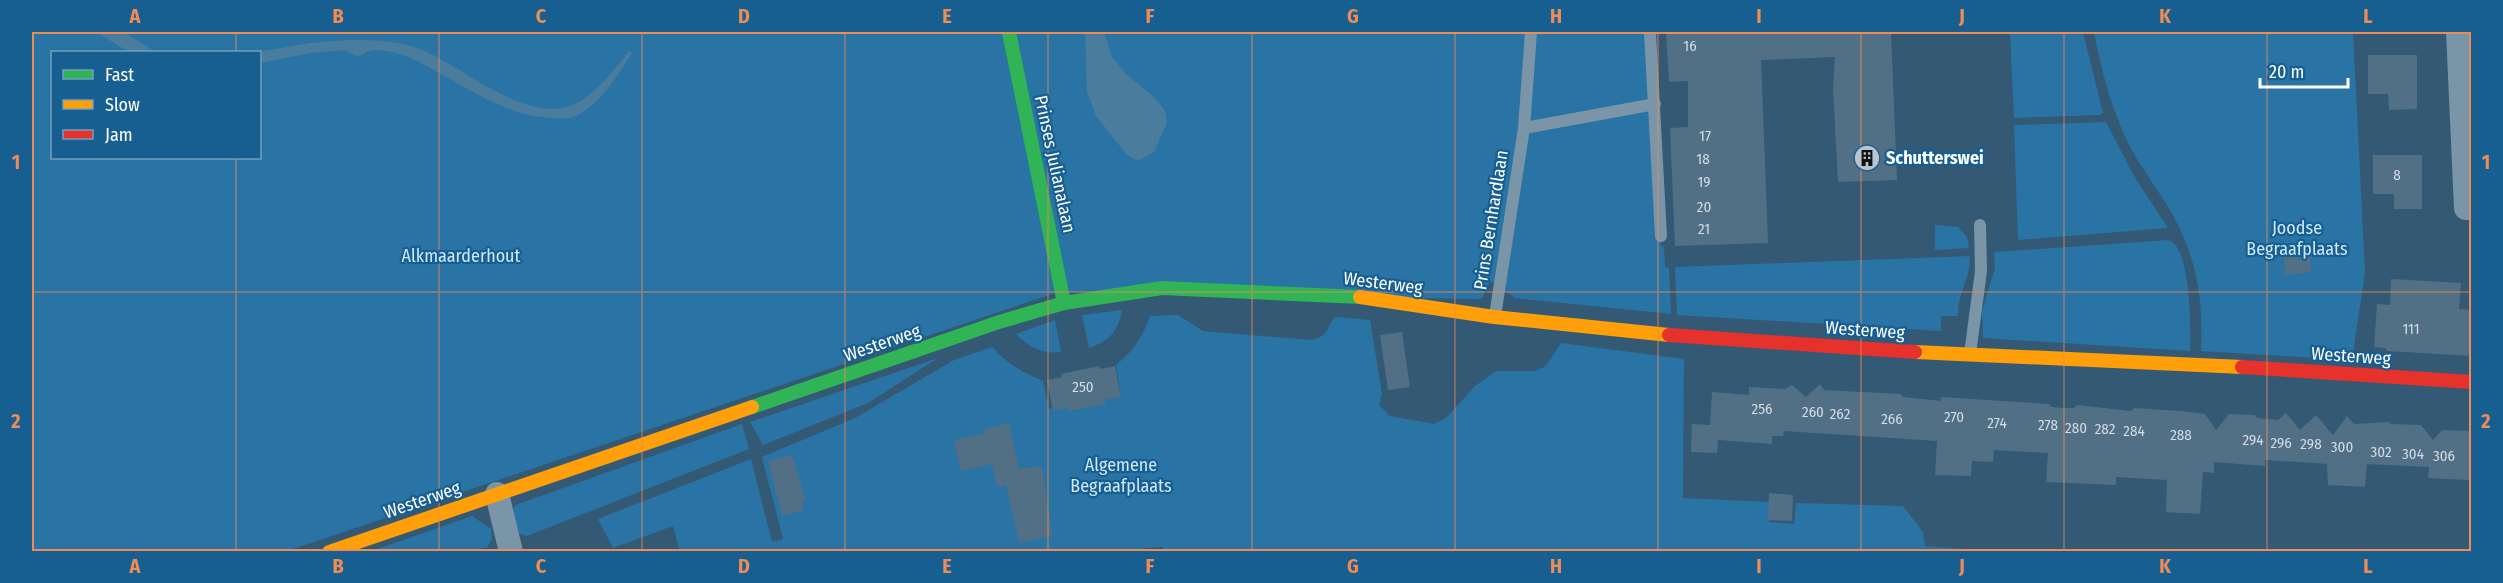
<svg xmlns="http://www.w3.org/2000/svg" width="2503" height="583" viewBox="0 0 2503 583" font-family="'Fira Sans Condensed',sans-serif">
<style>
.green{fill:#2974a5;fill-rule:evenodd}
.water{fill:#4a7c9e}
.building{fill:#517086}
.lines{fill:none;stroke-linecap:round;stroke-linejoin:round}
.lane{stroke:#7a95a8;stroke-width:12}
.street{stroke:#7a95a8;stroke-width:24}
.fast{stroke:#30b455;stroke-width:14}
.slow{stroke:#ff9f0a;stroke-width:14}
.jam{stroke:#e5322d;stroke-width:14}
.grid{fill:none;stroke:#ef8b55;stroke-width:1.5;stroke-opacity:0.55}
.labels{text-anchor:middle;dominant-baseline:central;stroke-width:4.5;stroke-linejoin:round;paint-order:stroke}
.number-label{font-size:15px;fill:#d4dbe1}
.poi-label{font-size:18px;font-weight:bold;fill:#fff;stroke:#175e91;text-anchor:start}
.street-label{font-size:18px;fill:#fff;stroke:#175e91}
.park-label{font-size:18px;fill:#cce8fb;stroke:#175e91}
.neatline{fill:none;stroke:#ef8b55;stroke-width:2}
.grid-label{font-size:20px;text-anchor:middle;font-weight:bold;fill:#ef8b55}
</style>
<rect width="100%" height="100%" fill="#335975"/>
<g class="green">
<path d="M32,32H1648L1661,246L1664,247L1665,267L1669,268L1671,314L1515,298L1490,281L1483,297L1479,299L1058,292L287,551H32ZM52,52H260V158H52Z"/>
<path d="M2010,32H2083L2103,113L2100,115L2014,118Z"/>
<path d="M2094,32H2353L2365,273L2352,360L2201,351C2203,299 2198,262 2173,215C2159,191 2142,169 2129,145C2112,110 2101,70 2094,32Z"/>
<path d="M2106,122L2134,176L2168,228L2018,240L2014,125Z"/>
<path d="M1935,225L1958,227L1967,237L1969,248L1935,250Z"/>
<path d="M2169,240C2191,248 2191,329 2190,351L1983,338L1982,311L1995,268L1994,252Z"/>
<path d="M1970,256C1971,277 1957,295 1958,316H1941V331L1677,315L1675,267Z"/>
<path d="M1122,310C1118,332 1109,341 1089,348L1082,315Z"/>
<path d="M1178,315L1203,331L1312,340C1333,334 1324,326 1336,317L1370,320L1382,394L1379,405L1390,416L1434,424L1447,417L1475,386L1496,371H1535L1546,366L1561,343L1684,359L1683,498L1769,502V522L1794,524L1796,503L1903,506L1923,532L1925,546L1991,551L1165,552L1162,547L1145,548L1140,552H680L673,526L613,548L598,519L751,459L772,542L783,539L762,457L855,418L954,360L992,347C1007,364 1023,372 1043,381L1049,409L1121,397L1116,365C1133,351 1143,337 1150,316Z"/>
<path d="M1055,320L1061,352C1044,355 1027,346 1016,334Z"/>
<path d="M938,358L868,403L763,445L750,422Z"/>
<path d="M742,424L749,449L527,536L514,532L513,510L516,505Z"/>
<path d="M472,516L491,529L492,539L487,547L472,551L369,552Z"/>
</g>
<g class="water">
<path d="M96,32H123L156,52H129Z"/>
<path d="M1085,32H1104L1112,57L1126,74L1155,98L1165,111L1167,123L1154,152L1138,161L1127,155L1096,116L1087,92Z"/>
<path d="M346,40C372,40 398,40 422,50C465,67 529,128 577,103C597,92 615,69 629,51L632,53C618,75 602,102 578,115C571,119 559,119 551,118C516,117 481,97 450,79C426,66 403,50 374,50C369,50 363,54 358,57L345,50L311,53L260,63L258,52L310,43Z"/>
</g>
<g class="building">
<path d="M1666,32H1891L1897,180L1838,182L1833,89L1835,57L1761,60L1768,243L1675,246L1670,128L1688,127V81L1669,82Z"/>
<path d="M2368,55H2417V109L2389,110L2388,94H2368Z"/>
<path d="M2373,155H2422V209H2394V194H2373Z"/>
<path d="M2310,245L2311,272L2285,275L2283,247Z"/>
<path d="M2391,279L2461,283L2459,309L2472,310V356L2387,351L2385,348L2374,347L2377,304L2390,305Z"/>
<path d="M1402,332L1410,387L1388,390L1380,335Z"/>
<path d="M1099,366L1100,369L1115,366L1121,397L1105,400L1106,404L1069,411L1068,407L1053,411L1047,380L1062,377L1061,374Z"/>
<path d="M1820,384L1824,390L1901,394L1903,397L1941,401V397L2049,404L2052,407L2063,408H2074L2077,405L2131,411L2134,408L2181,411L2205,414L2216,430L2229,414L2255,415L2257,418L2278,420L2286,413L2300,430L2316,415L2333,435L2347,416L2354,424L2390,422V424L2421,425L2433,440L2442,430L2472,431V473H2469V480L2428,478L2429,467L2367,464L2365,487L2328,485L2327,464L2265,460V466L2214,462V473L2203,472L2200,514L2166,512L2167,480L2116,477V485L2046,482L2048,453L1994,450L1993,462L1972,461L1971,476L1935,475L1937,441L1784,431L1783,436H1772V444L1718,440L1717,453L1691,452L1692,424L1710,425L1712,392L1749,395V387L1785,389L1792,385L1806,397Z"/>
<path d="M1009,423L1019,469L1042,466L1052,536L1019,543L1006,485L997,487L992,464L961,471L954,440L985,433L984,429Z"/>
<path d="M791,455L794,461L806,501L802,502L804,510L782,516L768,461Z"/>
<path d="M1769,493L1793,495L1792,521L1768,520Z"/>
</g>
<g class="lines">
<g class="lane">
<path d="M1650,32L1661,236"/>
<path d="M1524,128L1655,104"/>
<path d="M1495,316L1524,128L1531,32"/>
<path d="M1970,354L1981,271L1980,225"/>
</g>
<g class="street">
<path d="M2458,32L2466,208H2472"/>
<path d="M497,494L511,552"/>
</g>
<g class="fast">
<path d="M1009,32L1064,303"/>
<path d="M752,407L999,322L1064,303L1162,288L1360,297"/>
</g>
<g class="slow">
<path d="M1360,297L1494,317L1669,335"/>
<path d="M1915,352L2242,367"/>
<path d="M329,552L752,407"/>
</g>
<g class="jam">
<path d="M1669,335L1915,352"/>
<path d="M2242,367L2472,382"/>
</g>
</g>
<path class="grid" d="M236,32V52M439,32V552M642,32V552M845,32V552M1048,32V552M1252,32V552M1455,32V552M1658,32V552M1861,32V552M2064,32V552M2267,32V552M236,158V552M32,292H2472"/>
<defs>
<g id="building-disc" transform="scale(1.35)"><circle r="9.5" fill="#b8c5cf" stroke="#175e91"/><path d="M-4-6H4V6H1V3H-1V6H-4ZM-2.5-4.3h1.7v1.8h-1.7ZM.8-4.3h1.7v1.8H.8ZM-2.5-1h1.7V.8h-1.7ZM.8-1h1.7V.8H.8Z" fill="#111"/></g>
</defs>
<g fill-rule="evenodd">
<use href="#building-disc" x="1867" y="158"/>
</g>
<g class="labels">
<g class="number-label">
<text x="1690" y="46">16</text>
<text x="1705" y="136">17</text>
<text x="1703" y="159">18</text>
<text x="2397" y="175">8</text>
<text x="1704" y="182">19</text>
<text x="1704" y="207">20</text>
<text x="1704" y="229">21</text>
<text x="2411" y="329">111</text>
<text x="1083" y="387">250</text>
<text x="1762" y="409">256</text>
<text x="1813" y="412">260</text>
<text x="1840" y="414">262</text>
<text x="1954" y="417">270</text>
<text x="1892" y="419">266</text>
<text x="1997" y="423">274</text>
<text x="2048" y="425">278</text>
<text x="2076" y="428">280</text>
<text x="2105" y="429">282</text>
<text x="2134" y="431">284</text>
<text x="2181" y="435">288</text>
<text x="2253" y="440">294</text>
<text x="2281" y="443">296</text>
<text x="2311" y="444">298</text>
<text x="2342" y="447">300</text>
<text x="2381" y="452">302</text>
<text x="2413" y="454">304</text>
<text x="2444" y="456">306</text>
</g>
<g class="poi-label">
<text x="1886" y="158">Schutterswei</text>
</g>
<g class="street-label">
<text transform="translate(1055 164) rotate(78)">Prinses Julianalaan</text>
<text transform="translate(1491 220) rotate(-81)">Prins Bernhardlaan</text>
<text transform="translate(1383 283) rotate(7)">Westerweg</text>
<text transform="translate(1865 330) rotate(4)">Westerweg</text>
<text transform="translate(882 343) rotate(-19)">Westerweg</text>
<text transform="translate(2351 356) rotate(4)">Westerweg</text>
<text transform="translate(422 500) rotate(-19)">Westerweg</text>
</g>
<g class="park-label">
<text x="2297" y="228">Joodse<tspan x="2297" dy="21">Begraafplaats</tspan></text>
<text x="461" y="256">Alkmaarderhout</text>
<text x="1121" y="465">Algemene<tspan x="1121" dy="21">Begraafplaats</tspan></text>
</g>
</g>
<rect width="2503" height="583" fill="none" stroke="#175e91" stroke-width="66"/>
<rect x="51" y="51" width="210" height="108" fill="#175e91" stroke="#749ebd" stroke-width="1.5"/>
<rect x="63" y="70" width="30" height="9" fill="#30b455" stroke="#749ebd" stroke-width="1.5"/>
<text x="105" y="81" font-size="18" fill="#ffffff">Fast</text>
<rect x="63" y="100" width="30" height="9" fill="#ff9f0a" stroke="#749ebd" stroke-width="1.5"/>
<text x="105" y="111" font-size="18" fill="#ffffff">Slow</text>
<rect x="63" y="130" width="30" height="9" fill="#e5322d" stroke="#749ebd" stroke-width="1.5"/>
<text x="105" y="141" font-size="18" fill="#ffffff">Jam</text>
<path d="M2260 78v9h88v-9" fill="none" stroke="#ffffff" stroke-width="3"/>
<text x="2269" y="78" font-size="18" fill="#ffffff" stroke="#175e91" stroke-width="4.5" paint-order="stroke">20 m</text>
<rect x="33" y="33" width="2437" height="517" class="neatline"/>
<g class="grid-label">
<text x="135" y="23">A</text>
<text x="338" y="23">B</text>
<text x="541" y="23">C</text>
<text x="744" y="23">D</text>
<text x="947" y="23">E</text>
<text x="1150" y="23">F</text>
<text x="1353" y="23">G</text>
<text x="1556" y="23">H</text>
<text x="1759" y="23">I</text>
<text x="1962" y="23">J</text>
<text x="2165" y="23">K</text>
<text x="2368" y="23">L</text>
<text x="16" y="169">1</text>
<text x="2486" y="169">1</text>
<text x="16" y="428">2</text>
<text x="2486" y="428">2</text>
<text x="135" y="573">A</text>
<text x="338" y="573">B</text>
<text x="541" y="573">C</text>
<text x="744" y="573">D</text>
<text x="947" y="573">E</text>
<text x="1150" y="573">F</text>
<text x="1353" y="573">G</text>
<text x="1556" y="573">H</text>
<text x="1759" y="573">I</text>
<text x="1962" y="573">J</text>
<text x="2165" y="573">K</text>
<text x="2368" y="573">L</text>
</g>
</svg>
